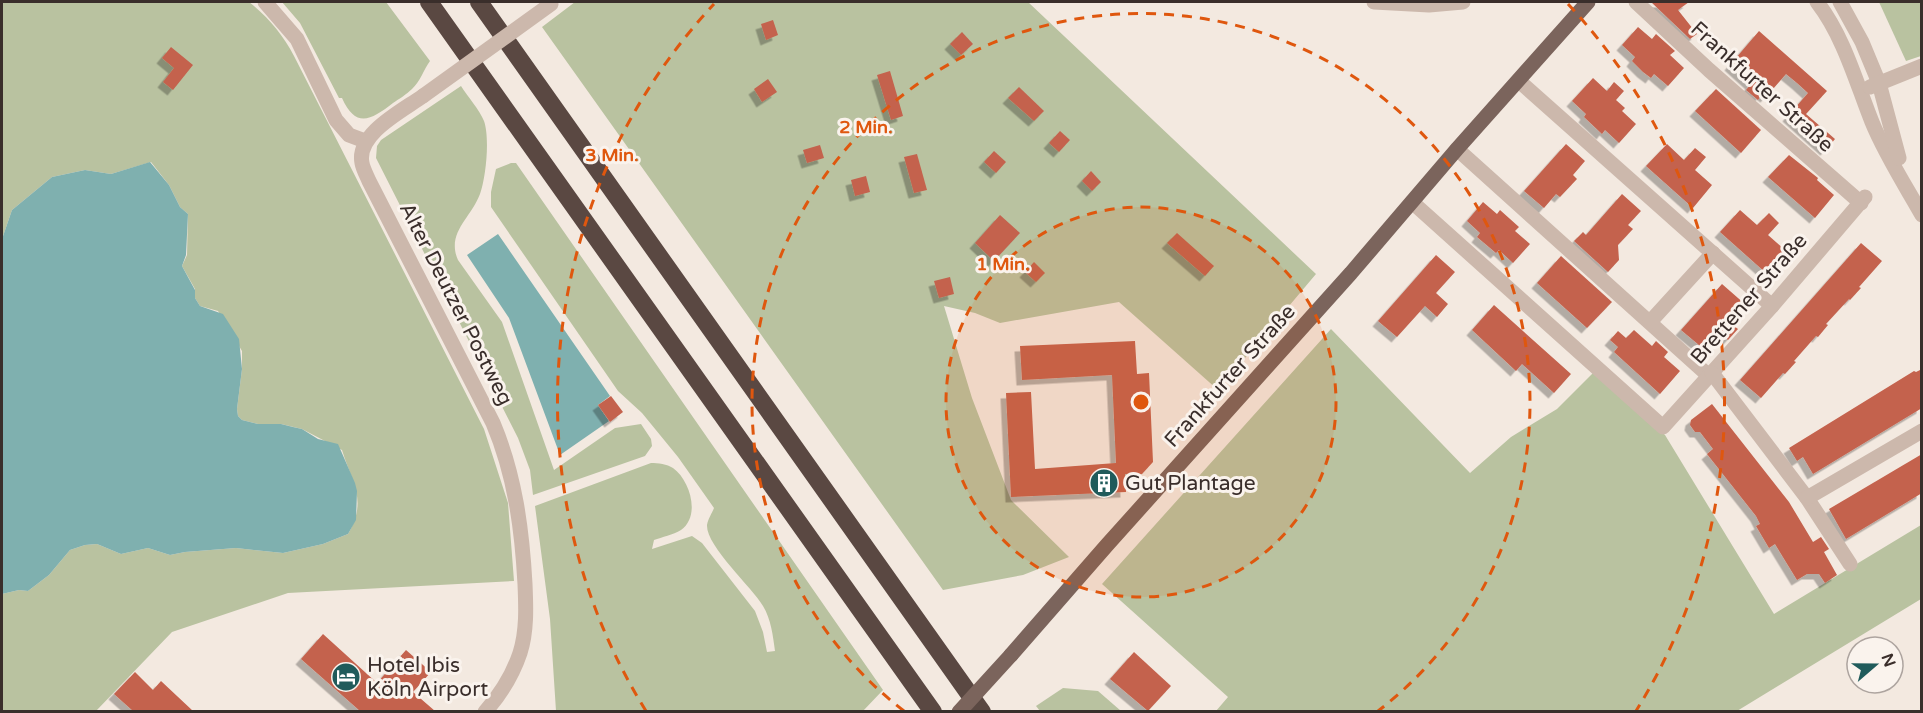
<svg xmlns="http://www.w3.org/2000/svg" width="1923" height="713" viewBox="0 0 1923 713" font-family="'Varela Round',sans-serif">
<style>
.green{fill:#b9c2a0}
.water{fill:#7fb0af}
.building{fill:#c4624d;filter:url(#shadow)}
.lines{fill:none;stroke-linecap:round;stroke-linejoin:round}
.minor{stroke:#ccb8ac;stroke-width:15}
.tertiary{stroke:#ccb8ac;stroke-width:15}
.primary{stroke:#7b645c;stroke-width:15}
.motorway{stroke:#5a4842;stroke-width:18}
.tertiary-bridge{stroke:#ccb8ac;stroke-width:15}
.primary-bridge{stroke:#7b645c;stroke-width:15}
.ring{fill:none;stroke:#df570e;stroke-width:3;stroke-dasharray:10 8}
.labels{text-anchor:middle;dominant-baseline:central;stroke-width:6;stroke-linejoin:round;paint-order:stroke}
.street-label{font-size:21px;fill:#3a2e2b;stroke:#faf3ed}
.poi-label{font-size:21px;fill:#3a2e2b;stroke:#faf3ed;text-anchor:start}
.centre{fill:#df570e;stroke:#faf3ed;stroke-width:3}
.ring-label{font-size:18px;text-anchor:middle;font-weight:bold;fill:#df570e;stroke:#faf3ed;stroke-width:6;stroke-linejoin:round;paint-order:stroke}
</style>
<defs>
<filter id="shadow"><feDropShadow dx="-5.5" dy="5.5" stdDeviation="0" flood-color="#0004"/></filter>
</defs>
<rect width="100%" height="100%" fill="#f3e9e0"/>
<g class="green">
<path d="M2,2H249C268,17 283,35 294,56L484,429L508,503L514,581L288,593L172,632L96,711H2V594L19,590L28,591L49,575L70,550L85,545L97,544L121,554L148,548L170,555L185,552L236,548L283,553L323,544L348,534C368,500 352,483 342,450L302,429L281,424H258L242,420L238,416L237,409L242,369V351L218,311L200,306L195,298V289L182,266L187,255L188,214L180,207L169,185L151,162L111,174L85,170L52,177L12,210L2,239Z"/>
<path d="M282,2H386L430,61C424,69 420,82 412,89C407,94 399,99 393,103C371,120 356,129 342,98H339L300,23Z"/>
<path d="M575,2H1028L1316,274L1218,390L1119,302L1000,323L975,313L944,306L972,398L1011,500L1069,557L1023,575L943,590L542,27Z"/>
<path d="M1879,2H1921V56L1906,61Z"/>
<path d="M461,86C468,97 479,109 484,121C490,138 486,177 480,194C471,218 446,233 458,260L502,322L554,470L615,428L641,424L651,439L652,446L645,456L533,495L530,470L518,438L376,158L377,146L381,140Z"/>
<path d="M511,163H516L883,690L863,711H556L550,619L535,506L651,463C658,463 667,464 673,468C690,480 701,516 681,530C673,535 662,537 654,540L652,549L692,536L702,543L755,611L763,632L767,652L775,651C773,636 771,619 763,606C752,587 706,546 707,525C708,519 712,513 714,508L678,457L642,413L618,391L491,207V192L496,169Z"/>
<path d="M1331,329L1470,473L1511,437L1557,409L1596,370L1665,435L1774,614L1921,525V599L1737,711H1216L1228,697L1102,584Z"/>
<path d="M1063,688L1098,691L1121,711H1040L1036,706Z"/>
</g>
<g class="water">
<path d="M150,162L169,185L180,207L188,214L186,255L182,266L195,290V298L200,306L223,314L239,339L242,369L237,409L238,416L242,420L258,424H281L293,427L302,429L318,439L338,444L355,483L357,491L356,520L348,534L323,544L283,553L236,548L185,552L170,555L148,548L121,554L97,544L85,545L70,550L49,575L28,591L19,590L2,594V239L12,210L52,177L85,170L111,174Z"/>
<path d="M498,234L610,396L598,405L609,421L560,455L509,318L467,255Z"/>
</g>
<g class="building">
<path d="M1651,2H1689L1678,10L1697,34L1690,39Z"/>
<path d="M773,20L778,35L766,40L761,24Z"/>
<path d="M1638,27L1652,39L1656,34L1675,51L1670,55L1684,68L1668,86L1654,74L1651,78L1643,72L1632,61L1635,57L1622,45Z"/>
<path d="M1759,31L1827,91L1806,114L1835,139L1826,150L1788,116L1808,93L1797,83L1786,74L1766,97L1762,94L1758,100L1746,90L1751,84L1730,65Z"/>
<path d="M962,32L973,44L961,55L950,44Z"/>
<path d="M171,47L193,65L173,90L163,82L174,68L162,58Z"/>
<path d="M890,71L903,116L891,120L877,75Z"/>
<path d="M1593,78L1607,91L1614,82L1624,91L1616,100L1625,108L1622,111L1636,124L1619,143L1605,130L1602,134L1584,117L1586,114L1572,101Z"/>
<path d="M768,79L777,92L762,102L754,89Z"/>
<path d="M1019,87L1044,111L1034,121L1008,98Z"/>
<path d="M1716,89L1761,130L1741,153L1695,111Z"/>
<path d="M1060,131L1070,140L1059,152L1049,143Z"/>
<path d="M1566,144L1585,161L1573,175L1577,179L1560,197L1556,194L1544,208L1524,191Z"/>
<path d="M1667,144L1684,160L1695,148L1706,157L1695,170L1712,185L1693,208L1646,166Z"/>
<path d="M820,145L824,158L807,163L803,150Z"/>
<path d="M994,151L1006,162L996,173L984,162Z"/>
<path d="M917,154L927,190L914,193L904,157Z"/>
<path d="M1789,155L1818,178L1817,180L1834,195L1815,218L1768,177Z"/>
<path d="M1091,171L1101,182L1092,191L1082,181Z"/>
<path d="M866,176L870,192L855,196L851,180Z"/>
<path d="M1622,194L1641,211L1628,225L1633,229L1618,245L1619,260L1608,272L1574,241L1583,232L1586,235Z"/>
<path d="M1483,202L1497,214L1500,210L1519,227L1515,231L1530,244L1513,263L1499,250L1496,253L1477,237L1480,233L1467,221Z"/>
<path d="M1740,210L1757,225L1769,213L1779,223L1768,235L1785,250L1766,273L1720,232Z"/>
<path d="M1000,215L1020,233L994,261L975,243Z"/>
<path d="M1177,233L1214,266L1205,276L1167,243Z"/>
<path d="M1861,243L1882,261L1859,287L1861,288L1850,300L1849,299L1826,324L1828,325L1818,337L1816,336L1794,361L1796,362L1785,374L1783,373L1761,398L1740,380Z"/>
<path d="M1436,255L1455,272L1436,293L1448,304L1437,317L1425,306L1397,337L1378,321Z"/>
<path d="M1561,256L1612,302L1587,328L1537,283Z"/>
<path d="M1034,262L1045,273L1036,282L1025,272Z"/>
<path d="M950,277L954,294L939,298L934,281Z"/>
<path d="M1722,284L1746,305L1730,323L1738,329L1728,340L1720,333L1705,350L1681,330Z"/>
<path d="M1494,305L1571,374L1554,393L1522,364L1516,371L1472,330Z"/>
<path d="M1634,330L1652,346L1656,341L1668,352L1664,357L1680,371L1660,394L1614,352L1618,347L1610,340L1618,331L1626,338Z"/>
<path d="M1135,341L1137,374L1149,373L1153,462L1142,474H1125L1126,492L1011,497L1006,393L1031,392L1035,469L1116,463L1112,375L1022,380L1020,346Z"/>
<path d="M1922,369V408L1813,474L1803,457L1797,461L1789,448L1914,371L1916,372Z"/>
<path d="M611,396L623,412L610,422L598,405Z"/>
<path d="M1712,404L1789,502L1813,542L1821,537L1829,549L1824,552L1837,575L1825,583L1819,574H1807L1797,580L1775,544L1769,548L1756,526L1760,524L1756,516L1707,454L1713,449L1700,432H1695L1690,425L1691,420Z"/>
<path d="M1922,454V493L1846,539L1829,509Z"/>
<path d="M323,634L377,683L406,650L431,672L413,692L435,711H360L301,659Z"/>
<path d="M1134,652L1171,686L1148,711L1110,679Z"/>
<path d="M135,672L153,690L161,681L193,711H133L114,694Z"/>
</g>
<g class="lines">
<g class="minor">
<path d="M265,2L297,39L336,120L349,135L365,141"/>
<path d="M1636,2L1709,70L1861,203"/>
<path d="M1817,2C1844,37 1856,82 1872,122C1885,154 1905,185 1922,215"/>
<path d="M1840,2L1862,42L1879,83L1899,158"/>
<path d="M1519,81L1772,306"/>
<path d="M1870,87L1922,66"/>
<path d="M1457,149L1709,376"/>
<path d="M1412,202L1663,427L1772,306L1865,197"/>
<path d="M1650,322L1713,253"/>
<path d="M1712,373L1807,498L1850,564"/>
<path d="M1807,498L1922,431"/>
</g>
<g class="tertiary">
<path d="M1374,2L1429,5L1463,2"/>
<path d="M423,96C402,111 356,134 362,163C363,169 367,176 369,181L493,423C515,475 522,529 525,584C526,607 527,631 520,653C513,674 500,695 485,712"/>
</g>
<path class="primary" d="M1011,655L1107,545L1351,273L1457,149L1588,2"/>
<g class="motorway">
<path d="M429,2L933,712"/>
<path d="M479,2L982,712"/>
</g>
<path class="tertiary-bridge" d="M423,96L551,4"/>
<path class="primary-bridge" d="M959,712L1011,655"/>
</g>
<circle cx="1141" cy="402" r="195" fill="#df570e" fill-opacity=".12"/>
<g class="ring">
<circle cx="1141" cy="402" r="195"/>
<path d="M904 711A389 389 0 1 1 1378 711"/>
<path d="M646 711A584 584 0 0 1 714 4M1568 4A584 584 0 0 1 1636 711"/>
</g>
<defs>
<g id="building-disc" transform="scale(1.5)"><circle r="9.5" fill="#205b5b" stroke="#faf3ed"/><path d="M-4-6H4V6H1V3H-1V6H-4ZM-2.5-4.3h1.7v1.8h-1.7ZM.8-4.3h1.7v1.8H.8ZM-2.5-1h1.7V.8h-1.7ZM.8-1h1.7V.8H.8Z" fill="#fff"/></g>
<g id="hotel-disc" transform="scale(1.5)"><circle r="9.5" fill="#205b5b" stroke="#faf3ed"/><path d="M-6-4.5h1.5V1H6V5H4.5V3h-9V5H-6ZM-4 0a1.8 1.8 0 1 1 3.6 0ZM.5 0V-2.5h3Q6-2.5 6 0Z" fill="#fff"/></g>
</defs>
<g fill-rule="evenodd">
<use href="#building-disc" x="1104" y="483"/>
<use href="#hotel-disc" x="346" y="677"/>
</g>
<g class="labels">
<g class="street-label">
<text transform="translate(1762 87) rotate(42)">Frankfurter Straße</text>
<text transform="translate(1749 299) rotate(-49)">Brettener Straße</text>
<text transform="translate(456 304) rotate(63)">Alter Deutzer Postweg</text>
<text transform="translate(1230 376) rotate(-48)">Frankfurter Straße</text>
</g>
<g class="poi-label">
<text x="1125" y="483">Gut Plantage</text>
<text x="367" y="665">Hotel Ibis<tspan x="367" dy="24">Köln Airport</tspan></text>
</g>
</g>
<circle cx="1141" cy="402" r="9" class="centre"/>
<g class="ring-label">
<text x="866" y="133">2 Min.</text>
<text x="612" y="161">3 Min.</text>
<text x="1003" y="270">1 Min.</text>
</g>
<rect width="1923" height="713" fill="none" stroke="#3a2e2b" stroke-width="6"/>
<g transform="translate(1875 665) rotate(70)"><circle r="28" fill="#faf3ed" stroke="#ada49f" stroke-width="1.5"/>
<path d="M0-4.5L10 22L0 15L-10 22Z" fill="#205b5b"/>
<text y="-9" font-size="16" font-weight="bold" text-anchor="middle" fill="#3a2e2b">N</text>
</g>
</svg>
